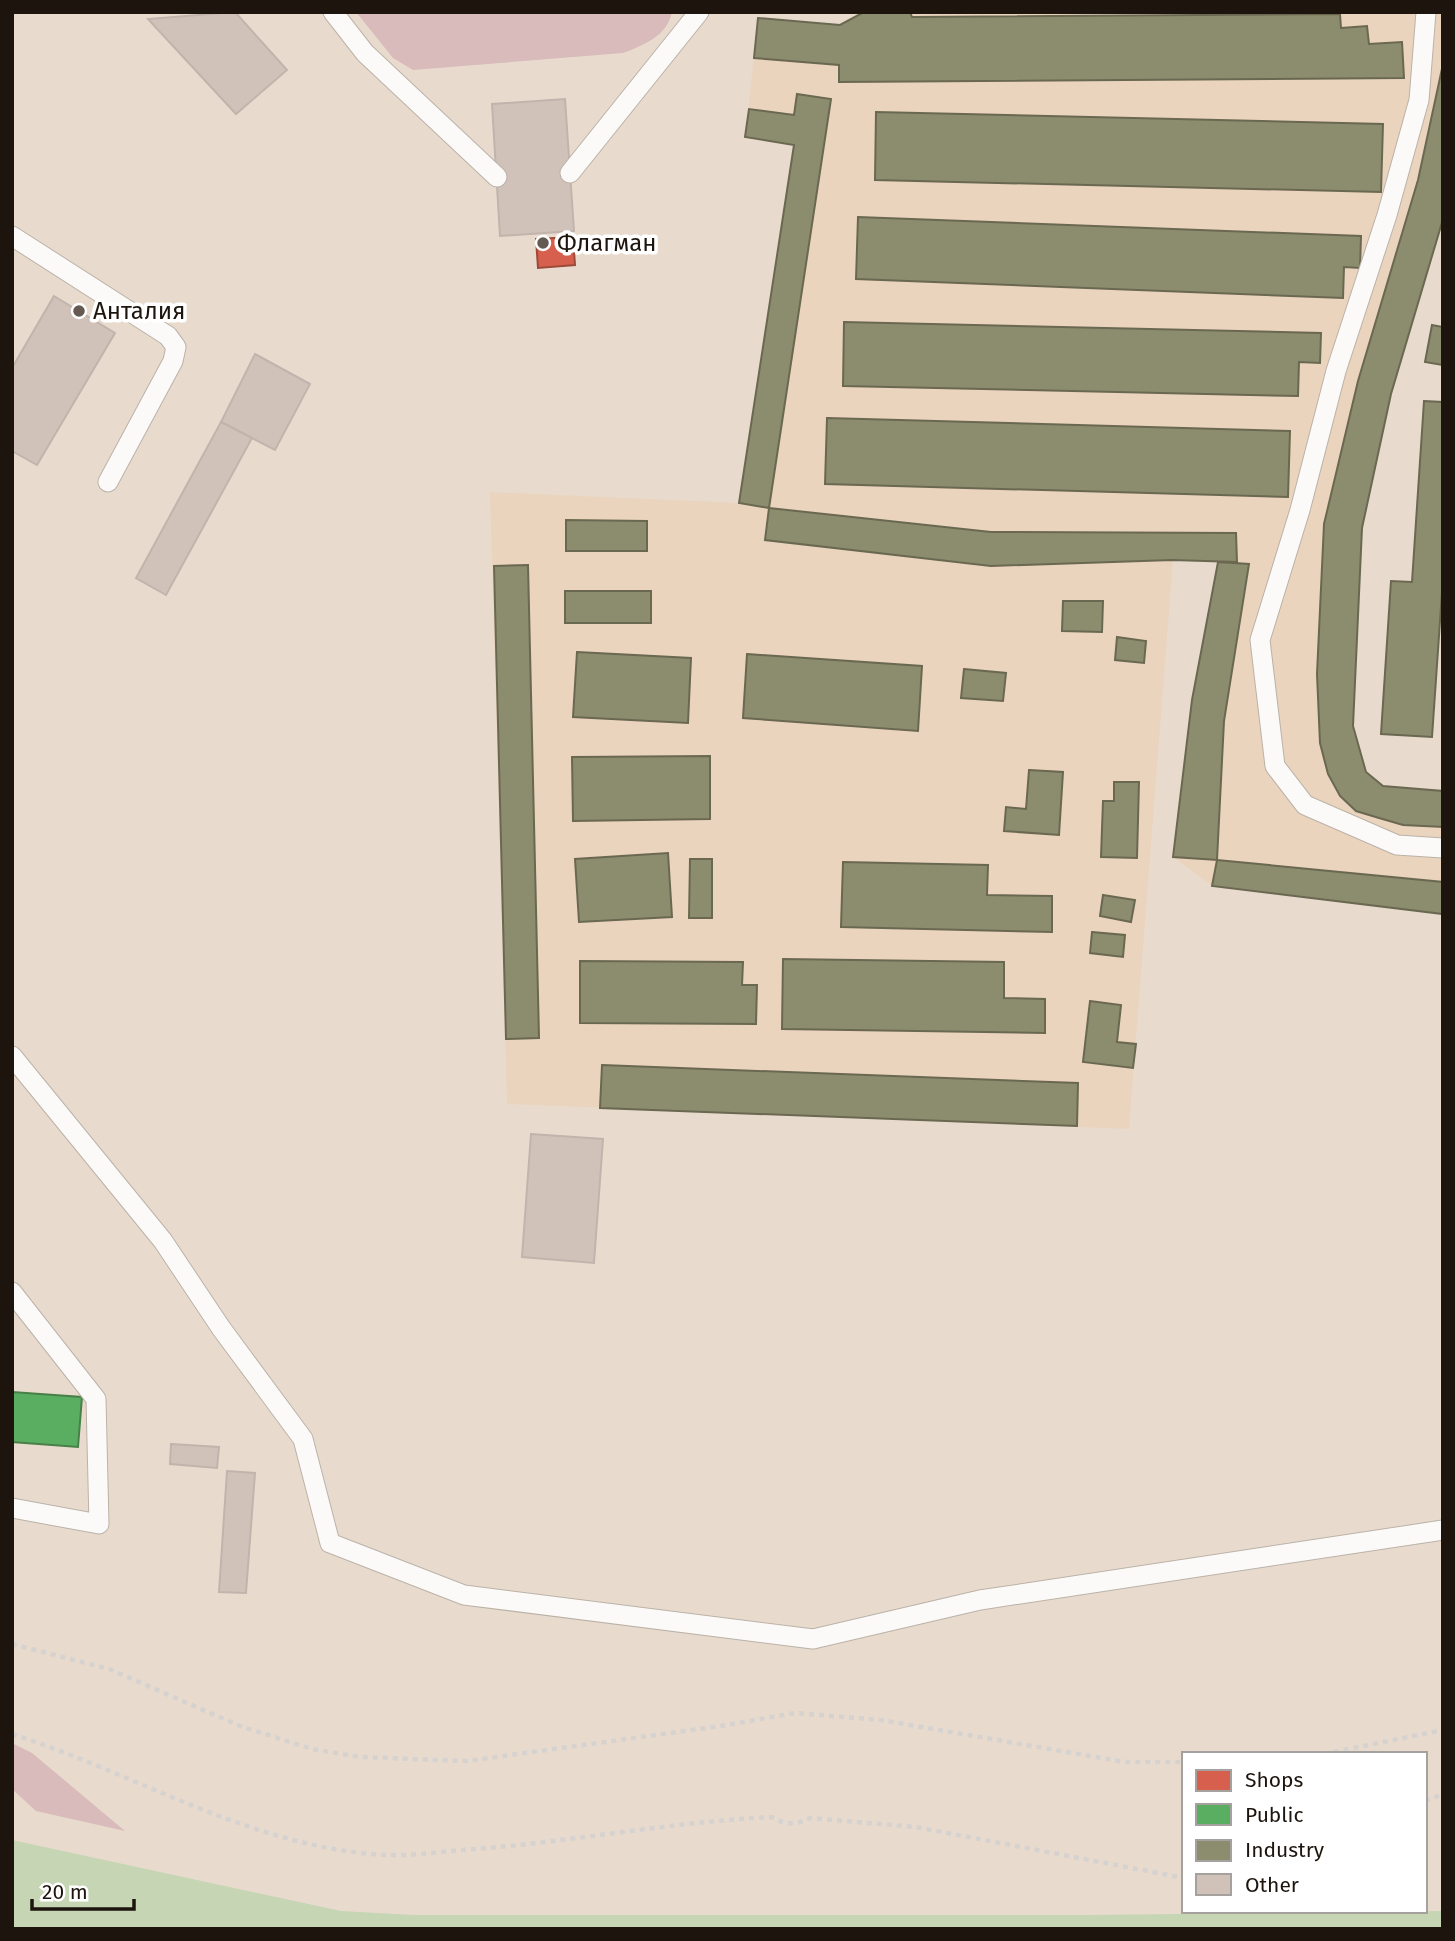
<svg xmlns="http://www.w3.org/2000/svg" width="1455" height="1941" viewBox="0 0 1455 1941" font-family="'Fira Sans',sans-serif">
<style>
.built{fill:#ead4be}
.green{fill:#d8bbba}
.water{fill:#c6d5b4}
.shops{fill:#d6604d;stroke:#9e4a3a;stroke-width:2}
.public{fill:#5aae61;stroke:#488048;stroke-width:2}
.industry{fill:#8c8c6e;stroke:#6b6851;stroke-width:2}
.building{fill:#d1c2b9;stroke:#c0b4ac;stroke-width:2}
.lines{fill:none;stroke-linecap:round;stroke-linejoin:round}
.lane-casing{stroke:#bbb2a8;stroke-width:21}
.path{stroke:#d6d2cf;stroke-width:4.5;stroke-dasharray:5 5;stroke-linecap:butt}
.lane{stroke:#fcfaf8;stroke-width:19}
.poi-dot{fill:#645a51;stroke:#fff;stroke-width:2.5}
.labels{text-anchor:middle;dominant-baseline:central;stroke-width:7;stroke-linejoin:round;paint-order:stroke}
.poi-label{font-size:24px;fill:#1d150d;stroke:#fff;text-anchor:start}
</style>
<rect width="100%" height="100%" fill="#e8dbce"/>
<path class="built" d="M864,12H1443V219L1391,394L1362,528L1353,726L1366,771L1383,786L1443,791V914L1212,886L1173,857L1218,563L1173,560L1129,1129L507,1104L490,492L739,503L794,145L745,137L758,18L840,25Z"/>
<g class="green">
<path d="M356,12H672C667,36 644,45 623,53L413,70L393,58Z"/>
<path d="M12,1743L32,1753L125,1831L36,1811L12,1789Z"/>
</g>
<path class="water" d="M12,1840L341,1911L414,1915H1086L1443,1911V1929H12Z"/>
<path class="shops" d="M573,237L575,265L538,268L536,239Z"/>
<path class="public" d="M12,1392L82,1397L78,1447L12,1442Z"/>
<g class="industry">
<path d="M864,12H910L912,17L1340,14L1341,28L1367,26L1369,44L1402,42L1404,78L839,82V65L754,58L758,18L840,25Z"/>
<path d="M1443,64V219L1391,394L1362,528L1353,726L1366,772L1383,786L1443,791V827L1403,825L1379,818L1356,811L1340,796L1328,774L1320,743L1317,674L1324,524L1358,381L1418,180Z"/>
<path d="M797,94L831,99L769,508L739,503L794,145L745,137L749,109L794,115Z"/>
<path d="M876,112L1383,124L1381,192L875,180Z"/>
<path d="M858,217L1361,236L1360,268L1344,267L1343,298L856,279Z"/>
<path d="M844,322L1321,333L1320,363L1299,362L1298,396L843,386Z"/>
<path d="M1432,325L1443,327V365L1425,362Z"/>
<path d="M1424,401L1443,402V578L1432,737L1381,734L1391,581L1412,582Z"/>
<path d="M827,418L1290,431L1288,497L825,484Z"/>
<path d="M769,508L991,532L1236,533L1237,562L1172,560L991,566L765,540Z"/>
<path d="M566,520L647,521V551H566Z"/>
<path d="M1218,562L1249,564L1224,721L1217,860L1173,857L1192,700Z"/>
<path d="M528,565L539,1038L506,1039L494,566Z"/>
<rect x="565" y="591" width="86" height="32"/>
<path d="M1063,601H1103L1102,632L1062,631Z"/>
<path d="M1117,637L1146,641L1144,663L1115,660Z"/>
<path d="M577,652L691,658L688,723L573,717Z"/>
<path d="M747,654L922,666L918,731L743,718Z"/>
<path d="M964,669L1006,673L1003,701L961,698Z"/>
<path d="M710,756V819L573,821L572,757Z"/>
<path d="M1029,770L1063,772L1059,835L1004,831L1006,807L1026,809Z"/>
<path d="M1114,782H1139L1137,858L1101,857L1103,801H1114Z"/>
<path d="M668,853L672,917L579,922L575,859Z"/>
<path d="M690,859H712V918H689Z"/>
<path d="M1217,860L1443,882V914L1212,886Z"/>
<path d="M843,862L988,865L987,895L1052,896V932L841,927Z"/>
<path d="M1103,895L1135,900L1131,922L1100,916Z"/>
<path d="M1092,932L1125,935L1123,957L1090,953Z"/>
<path d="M783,959L1004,962V998L1045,999V1033L782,1029Z"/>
<path d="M580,961L743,962L742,985H757L756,1024L580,1023Z"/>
<path d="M1090,1001L1121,1005L1117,1042L1136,1044L1133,1068L1083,1062Z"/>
<path d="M602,1065L1078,1083L1077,1126L600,1108Z"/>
</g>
<g class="building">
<path d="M235,12L287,70L236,114L148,19Z"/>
<path d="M565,99L574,231L500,236L492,104Z"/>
<path d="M54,296L115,333L37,465L12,451V368Z"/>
<path d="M255,354L310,384L275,450L221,422Z"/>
<path d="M221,422L252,438L166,595L136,578Z"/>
<path d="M531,1134L603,1139L594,1263L522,1257Z"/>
<path d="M171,1444L219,1447L217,1468L170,1464Z"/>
<path d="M227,1471L255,1473L246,1593L219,1592Z"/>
</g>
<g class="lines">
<g class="lane-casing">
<g id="lane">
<path d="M333,12L365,53L497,177"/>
<path d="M1426,12L1419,100L1387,215L1336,371L1300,510L1260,640L1275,766L1305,805L1397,845L1443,848"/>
<path d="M570,173L699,12"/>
<path d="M12,236L168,336L176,347L173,361L108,482"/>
<path d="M12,1056L163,1241L221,1328L303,1439L330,1543L464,1595L813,1639L980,1600L1443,1530"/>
<path d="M12,1292L96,1399L99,1524L12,1508"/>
</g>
</g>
<g class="path">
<path d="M12,1644L109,1669L240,1726L312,1749L360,1757L467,1761L721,1726L795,1713L881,1720L1125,1762H1184"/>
<path d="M12,1734C138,1774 253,1849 388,1855C412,1856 438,1852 462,1850C566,1843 668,1822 772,1817C785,1825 797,1825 810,1818L916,1827L1184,1878"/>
<path d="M1324,1754L1443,1730"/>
<path d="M1425,1801L1443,1794"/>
</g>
<use href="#lane" class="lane"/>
</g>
<g class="poi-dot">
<circle cx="543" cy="243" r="7"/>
<circle cx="79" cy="311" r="7"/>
</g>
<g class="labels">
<g class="poi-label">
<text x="557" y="243">Флагман</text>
<text x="93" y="311">Анталия</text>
</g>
</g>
<rect width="1455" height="1941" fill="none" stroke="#1d150d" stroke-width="28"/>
<rect x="1182" y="1752" width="245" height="161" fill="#ffffff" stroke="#a5a19e" stroke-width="2"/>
<rect x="1196" y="1770" width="35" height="21" fill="#d6604d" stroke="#a5a19e" stroke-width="2"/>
<text x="1245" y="1787" font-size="21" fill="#1d150d">Shops</text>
<rect x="1196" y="1804" width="35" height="21" fill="#5aae61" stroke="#a5a19e" stroke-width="2"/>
<text x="1245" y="1822" font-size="21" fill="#1d150d">Public</text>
<rect x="1196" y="1840" width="35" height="21" fill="#8c8c6e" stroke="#a5a19e" stroke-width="2"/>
<text x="1245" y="1857" font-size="21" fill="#1d150d">Industry</text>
<rect x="1196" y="1874" width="35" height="21" fill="#d1c2b9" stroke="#a5a19e" stroke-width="2"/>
<text x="1245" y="1892" font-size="21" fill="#1d150d">Other</text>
<path d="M32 1899v10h102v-10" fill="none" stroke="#1d150d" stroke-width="3.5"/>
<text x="42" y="1899" font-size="21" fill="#1d150d" stroke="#ffffff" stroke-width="5" paint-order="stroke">20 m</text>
</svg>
